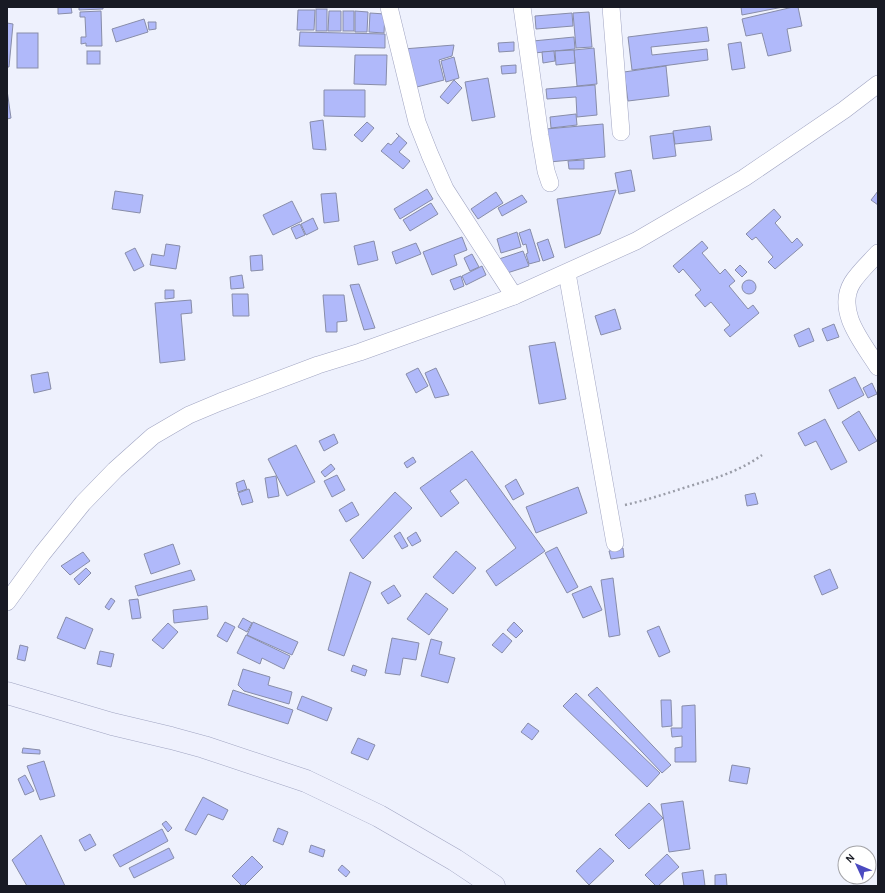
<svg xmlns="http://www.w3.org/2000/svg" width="885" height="893" viewBox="0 0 885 893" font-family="'Alegreya Sans',sans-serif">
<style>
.building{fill:#b0b9fa;stroke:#888da9}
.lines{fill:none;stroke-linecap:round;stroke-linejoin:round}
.street-casing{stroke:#a1a5c2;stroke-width:18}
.secondary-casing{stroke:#a1a5c2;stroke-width:23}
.path{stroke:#9a9da8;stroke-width:2.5;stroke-dasharray:2 3;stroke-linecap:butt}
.street{stroke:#fff;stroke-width:17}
.secondary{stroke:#eff1fd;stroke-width:22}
</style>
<rect width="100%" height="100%" fill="#eef1fd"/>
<g class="building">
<path d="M58,7H71L72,13L58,14Z"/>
<path d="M79,7H103V9L79,10Z"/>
<path d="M741,7H783L742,15Z"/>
<path d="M793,7H798L802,26L787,29L791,51L768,56L762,33L746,36L742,19Z"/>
<rect x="316" y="9" width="11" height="22"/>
<path d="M298,10H315L314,30H297Z"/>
<path d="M101,11L102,46H86V43L81,44V37H86L85,17H80V12Z"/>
<path d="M329,11H341V31H328Z"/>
<rect x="343" y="11" width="11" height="20"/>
<path d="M355,11L368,12L367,32H355Z"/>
<path d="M589,12L592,47L576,48L573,13Z"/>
<path d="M370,13L385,14L384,33L369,32Z"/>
<path d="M572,13L573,26L536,29L535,16Z"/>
<path d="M144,19L148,32L116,42L112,29Z"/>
<path d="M148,22H156V29L149,30Z"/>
<path d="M7,23L13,24L9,67H7Z"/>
<path d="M707,27L709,41L651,47L652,55L707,49L708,60L632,70L628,37Z"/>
<path d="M300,32L385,34V48L299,46Z"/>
<rect x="17" y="33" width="21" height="35"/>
<path d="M574,37L575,49L534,53L533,41Z"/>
<path d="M514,42V51L499,52L498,43Z"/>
<path d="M741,42L745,68L732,70L728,44Z"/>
<path d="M454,45L452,56L439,60L444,80L413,88L403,49Z"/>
<path d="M594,48L597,84L577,86L574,50Z"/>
<path d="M574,50L575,63L556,65L555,51Z"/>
<rect x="87" y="51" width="13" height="13"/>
<path d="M554,51L555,61L543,63L542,52Z"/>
<path d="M355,55H387L386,85L354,84Z"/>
<path d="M454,57L459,78L446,82L441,61Z"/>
<path d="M516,65V73L502,74L501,66Z"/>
<path d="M666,66L669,96L628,101L624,72Z"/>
<path d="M488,78L495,117L472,121L465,82Z"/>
<path d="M454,80L462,88L448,104L440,97Z"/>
<path d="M595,85L597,115L577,117L576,97L547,99L546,89Z"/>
<path d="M7,90L11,118L7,119Z"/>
<path d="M324,90H365V117L324,116Z"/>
<path d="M576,114L577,125L551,128L550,117Z"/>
<path d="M323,120L326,150L313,149L310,122Z"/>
<path d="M367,122L374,128L362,142L354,135Z"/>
<path d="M603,124L605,157L549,162L546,129Z"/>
<path d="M710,126L712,140L675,144L673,131Z"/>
<path d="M396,133L407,143L399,152L410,161L403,169L381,151L388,143L391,145L399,136Z"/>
<path d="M673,133L676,156L653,159L650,136Z"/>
<path d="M584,160V169H569L568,161Z"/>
<path d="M631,170L635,191L619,194L615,173Z"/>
<path d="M427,189L433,199L400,219L394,209Z"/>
<path d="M616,190L600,234L565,248L557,199Z"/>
<path d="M115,191L143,195L140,213L112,209Z"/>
<path d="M878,191V205L871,200Z"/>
<path d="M496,192L503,203L478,219L471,209Z"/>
<path d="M336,193L339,221L324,223L321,194Z"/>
<path d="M522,195L527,202L502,216L498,208Z"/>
<path d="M292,201L302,221L273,235L263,215Z"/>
<path d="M431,203L438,214L410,231L403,220Z"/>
<path d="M774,209L781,217L775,223L792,243L797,238L803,245L775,269L768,262L773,257L756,237L752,240L746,234Z"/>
<path d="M313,218L318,229L306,235L301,224Z"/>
<path d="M300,224L305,235L296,239L291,228Z"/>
<path d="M530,229L540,261L529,264L526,254L528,253L526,244L523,245L519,233Z"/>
<path d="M517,232L521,247L501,253L497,239Z"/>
<path d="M462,237L467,250L454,255L457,265L432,275L423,252Z"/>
<path d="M548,239L554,257L543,261L537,243Z"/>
<path d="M374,241L378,260L358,265L354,246Z"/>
<path d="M702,241L708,248L702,253L720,274L725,269L735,281L729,286L748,309L753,305L759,313L730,337L724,330L730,325L711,302L705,307L695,295L701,290L683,269L679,273L673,266Z"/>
<path d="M416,243L421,254L396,264L392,252Z"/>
<path d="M166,244L180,246L176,269L150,265L152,254L164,256Z"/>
<path d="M135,248L144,266L134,271L125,253Z"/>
<path d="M523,251L529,266L504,274L499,259Z"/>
<path d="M472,254L479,267L470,271L464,258Z"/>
<path d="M262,255L263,270L251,271L250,256Z"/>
<path d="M740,265L747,272L742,277L735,270Z"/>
<path d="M482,266L486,275L466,285L462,276Z"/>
<path d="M242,275L244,288L231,289L230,277Z"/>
<path d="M461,276L464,286L454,290L450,280Z"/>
<circle cx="749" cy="287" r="7"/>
<path d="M359,284L375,328L364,330L350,285Z"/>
<path d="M165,290H174V298L165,299Z"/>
<path d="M232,294H248L249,316H233Z"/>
<path d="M323,295H344L347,321L337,322V332H326Z"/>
<path d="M191,300L192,313L181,314L185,360L160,363L155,303Z"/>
<path d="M615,309L621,329L601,335L595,316Z"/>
<path d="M834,324L839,337L827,341L822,329Z"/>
<path d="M809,328L814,341L799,347L794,335Z"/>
<path d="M555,342L566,399L539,404L529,346Z"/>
<path d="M418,368L428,386L416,393L406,374Z"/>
<path d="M436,368L449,395L435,398L425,373Z"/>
<path d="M48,372L51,389L34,393L31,375Z"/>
<path d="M855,377L864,395L838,409L829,390Z"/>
<path d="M872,383L877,394L868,398L863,388Z"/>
<path d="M859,411L877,441L859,451L842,422Z"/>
<path d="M825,419L847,462L831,470L816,441L805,446L798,433Z"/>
<path d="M334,434L338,443L324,451L319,441Z"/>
<path d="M296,445L315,482L287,496L268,459Z"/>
<path d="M472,451L545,551L496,586L486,571L516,548L466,479L450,491L459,503L441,517L420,488Z"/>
<path d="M413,457L416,462L407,468L404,463Z"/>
<path d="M331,464L335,469L325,477L321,472Z"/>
<path d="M337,475L345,490L332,497L324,481Z"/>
<path d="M276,476L279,496L268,498L265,478Z"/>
<path d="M516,479L524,494L513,500L505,486Z"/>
<path d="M244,480L247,489L238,492L236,483Z"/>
<path d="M578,487L587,513L536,533L526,507Z"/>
<path d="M249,489L253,502L242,505L238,493Z"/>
<path d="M395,492L412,508L363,559L350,540Z"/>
<path d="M755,493L758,504L747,506L745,495Z"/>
<path d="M352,502L359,515L346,522L339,510Z"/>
<path d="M400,532L408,546L402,549L394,536Z"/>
<path d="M416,532L421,541L412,546L407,538Z"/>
<path d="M173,544L180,564L151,574L144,554Z"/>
<path d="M557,547L578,587L567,593L545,553Z"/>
<path d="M623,548L624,557L611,559L609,551Z"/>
<path d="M456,551L476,568L453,594L433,577Z"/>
<path d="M83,552L90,561L70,575L61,566Z"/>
<path d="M86,568L91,573L79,585L74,579Z"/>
<path d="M830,569L838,588L822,595L814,576Z"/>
<path d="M191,570L195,580L138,596L135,586Z"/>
<path d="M350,572L371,582L344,656L328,650Z"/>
<path d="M613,578L620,635L609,637L601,580Z"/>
<path d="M394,585L401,596L388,604L381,593Z"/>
<path d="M591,586L602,610L583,618L572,594Z"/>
<path d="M426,593L448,609L429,635L407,619Z"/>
<path d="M111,598L115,601L109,610L105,607Z"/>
<path d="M138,599L141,618L132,619L129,600Z"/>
<path d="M207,606L208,619L174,623L173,610Z"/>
<path d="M66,617L93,629L85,649L57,638Z"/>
<path d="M243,618L252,623L247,632L238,627Z"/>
<path d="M225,622L235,627L227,642L217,636Z"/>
<path d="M253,622L298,642L292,655L247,635Z"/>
<path d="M514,622L523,631L516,638L507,630Z"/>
<path d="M168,623L178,632L163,649L152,640Z"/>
<path d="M659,626L670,652L659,657L647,631Z"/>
<path d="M503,633L512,641L502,653L492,645Z"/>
<path d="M246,635L290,656L284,669L262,658L260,664L237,653Z"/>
<path d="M392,638L419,643L416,660L403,658L400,675L385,673Z"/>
<path d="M431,639L442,642L439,654L455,658L448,683L421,676Z"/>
<path d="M20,645L28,647L25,661L17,659Z"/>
<path d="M100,651L114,654L111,667L97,664Z"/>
<path d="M353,665L367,670L365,676L351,671Z"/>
<path d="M243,669L270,677L268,685L292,692L289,704L244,691L238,685Z"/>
<path d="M597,687L671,765L662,773L588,695Z"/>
<path d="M233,690L293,710L288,724L228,705Z"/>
<path d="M576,693L660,773L647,787L563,706Z"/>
<path d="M302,696L332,708L327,721L297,709Z"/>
<path d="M661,700H671L672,726L662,727Z"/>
<path d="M695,705L696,762H675V748L682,747V736L672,737L671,728H682V706Z"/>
<path d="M528,723L539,731L532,740L521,732Z"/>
<path d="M358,738L375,745L368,760L351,753Z"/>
<path d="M23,748L40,750V754L22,753Z"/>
<path d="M44,761L55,796L40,800L27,766Z"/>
<path d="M732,765L750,768L747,784L729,781Z"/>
<path d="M25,775L34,791L25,795L18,779Z"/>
<path d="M203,797L228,810L223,820L208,814L196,835L185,830Z"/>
<path d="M683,801L690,849L669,852L661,804Z"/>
<path d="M649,803L663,818L629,849L615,835Z"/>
<path d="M166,821L172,828L168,832L162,824Z"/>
<path d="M278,828L288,832L283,845L273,841Z"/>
<path d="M162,829L168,841L120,867L113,855Z"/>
<path d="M90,834L96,845L85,851L79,840Z"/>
<path d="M41,835L65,886H27L12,860Z"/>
<path d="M311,845L325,850L323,857L309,852Z"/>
<path d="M169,848L174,858L134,878L129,868Z"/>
<path d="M600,848L614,861L589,885L576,871Z"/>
<path d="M667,854L679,867L658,886H656L645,875Z"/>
<path d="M252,856L263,867L244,886H242L232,876Z"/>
<path d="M342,865L350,872L346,877L338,870Z"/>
<path d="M703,870L705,886H684L682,873Z"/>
<path d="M726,874L727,886H715V875Z"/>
</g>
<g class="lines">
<g class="street-casing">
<g id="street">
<path d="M389,7L417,122L430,155L445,189L514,296"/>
<path d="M522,7L540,136L546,171L550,183"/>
<path d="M611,7L621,132"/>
<path d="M878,253C870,262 858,273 852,283C835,312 864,344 878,367"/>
<path d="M567,273L615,543"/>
<path d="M7,602L42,554L83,503L115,470L153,436L189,415L220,402L318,365L360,352L474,311L514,296L636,241L744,178L844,110L878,84"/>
</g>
</g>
<g class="secondary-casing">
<path id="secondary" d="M7,693L112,724L171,738L204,747L306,781L379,816L455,860L494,886"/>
</g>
<path class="path" d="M625,505C647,500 668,493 690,486C716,478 740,471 762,455"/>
<use href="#street" class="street"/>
<use href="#secondary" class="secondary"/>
</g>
<rect width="885" height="893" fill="none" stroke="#181a24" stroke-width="16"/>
<g transform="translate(857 865) rotate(314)"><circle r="19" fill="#ffffff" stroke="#a3a3a7"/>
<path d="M0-3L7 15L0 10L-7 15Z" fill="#4b4ac0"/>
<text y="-6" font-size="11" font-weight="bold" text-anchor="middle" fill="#181a24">N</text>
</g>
</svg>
